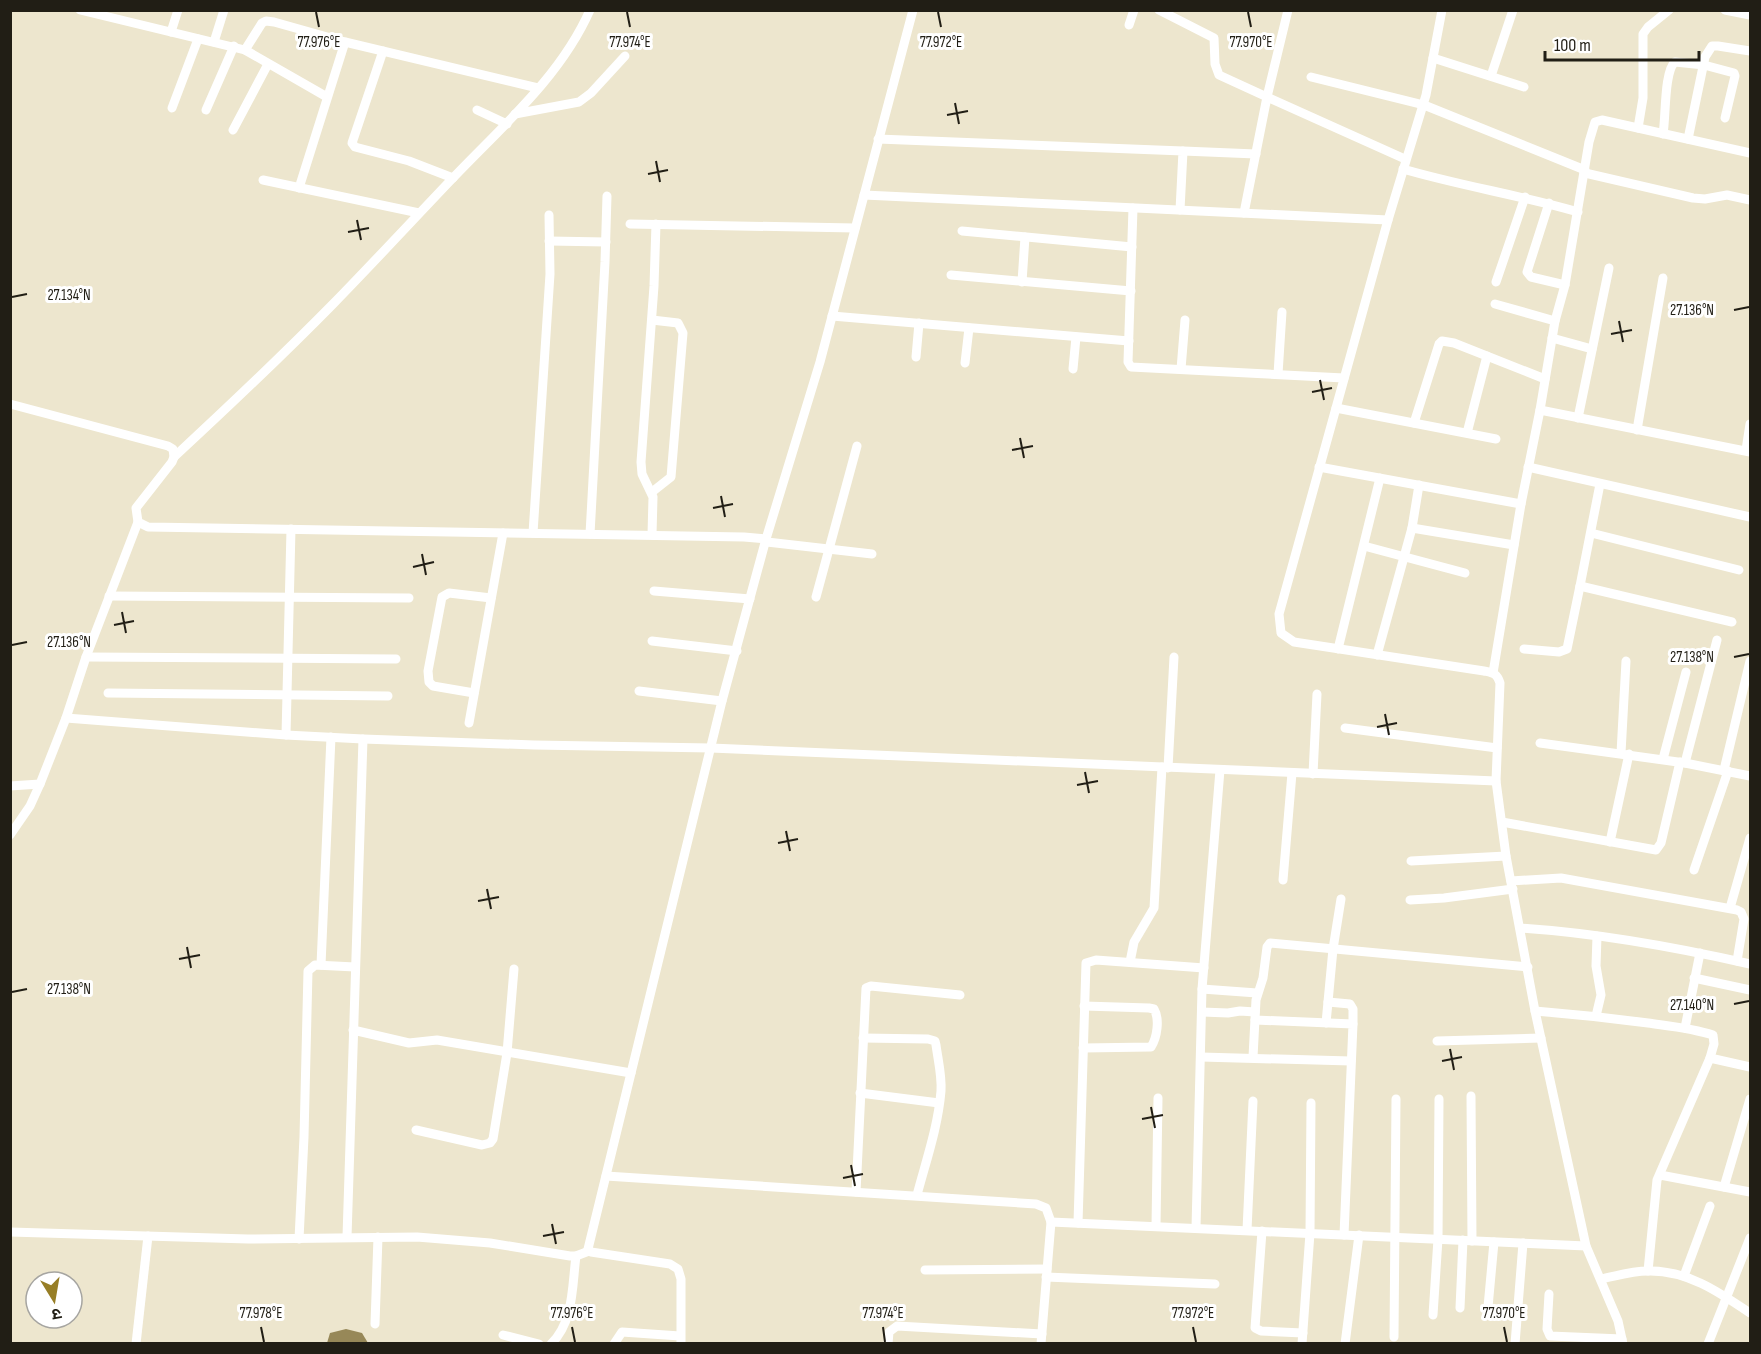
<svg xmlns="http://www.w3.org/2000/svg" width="1761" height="1354" viewBox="0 0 1761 1354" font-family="'Sofia Sans Condensed','Noto Sans Devanagari',sans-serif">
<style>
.water{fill:#978858}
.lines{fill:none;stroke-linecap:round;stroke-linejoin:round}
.minor{stroke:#fff;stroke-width:9}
.ticks{fill:none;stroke:#211e15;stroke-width:2}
.ticks-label{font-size:15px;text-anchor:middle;fill:#211e15;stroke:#fff;stroke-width:6;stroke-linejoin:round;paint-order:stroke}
</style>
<rect width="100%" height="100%" fill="#ede6ce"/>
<path class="water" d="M346,1329L362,1333L368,1343H327L330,1333Z"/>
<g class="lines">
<g class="minor">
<path d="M80,10L245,50L327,97"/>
<path d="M1159,10L1214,38L1215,64L1219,75L1267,97L1244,213"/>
<path d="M1288,10L1267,97L1405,159"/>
<path d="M1442,10L1426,95L1388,220L1279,614L1281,633L1294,642L1484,671C1493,673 1497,673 1500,683L1496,781L1506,856L1535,1011L1586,1246L1618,1321L1623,1344"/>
<path d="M1725,10L1750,15"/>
<path d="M1129,25L1134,10"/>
<path d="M171,32L178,10"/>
<path d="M214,42L224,10"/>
<path d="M245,50L262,23L266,21L274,22L345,42L538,88"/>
<path d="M383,51L352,143L355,147L409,161L453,178"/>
<path d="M1433,58L1524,87"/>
<path d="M1491,76L1513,10"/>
<path d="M1311,77L1424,105L1585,170"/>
<path d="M172,108L198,39"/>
<path d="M206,110L234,46"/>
<path d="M477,110L507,124"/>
<path d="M515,114L579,102L591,93L625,56"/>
<path d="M1638,128L1643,98V34L1648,27L1669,10"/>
<path d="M233,130L268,64"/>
<path d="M1663,134C1666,117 1664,71 1675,62L1704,65L1734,73L1735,76L1725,118"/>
<path d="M878,139L1183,151L1180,210"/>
<path d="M1688,139L1705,57L1712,46H1718L1750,51"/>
<path d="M1183,151L1256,154"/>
<path d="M1403,169C1461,186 1520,195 1578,212"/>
<path d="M1585,173L1693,198L1705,199L1727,195L1750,200"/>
<path d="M263,180L419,213"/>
<path d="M299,188L345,42"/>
<path d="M864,195L1388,220"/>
<path d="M1549,203L1527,272L1531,277L1565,285"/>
<path d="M1133,208L1128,362L1131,367L1344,378"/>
<path d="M630,224L855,228"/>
<path d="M962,231L1132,247"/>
<path d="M549,241L606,242"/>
<path d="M951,275L1131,291"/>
<path d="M1022,282L1025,237"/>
<path d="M1496,282L1525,197"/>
<path d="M1495,304L1555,321"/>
<path d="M832,316L1129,341"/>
<path d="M1552,338L1592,349"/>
<path d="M916,357L919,323"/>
<path d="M965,363L969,328"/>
<path d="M1073,369L1076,337"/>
<path d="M1181,369L1185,320"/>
<path d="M1278,374L1282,312"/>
<path d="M10,404L168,446L173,449L174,457L172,462L136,508L138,522L148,527L744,537L766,539L722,701L588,1249L591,1252L670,1264L678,1269L681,1279V1344"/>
<path d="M1336,408L1496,439"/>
<path d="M1540,410L1555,321L1565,285L1589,142L1595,122L1602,120L1750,153"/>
<path d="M1578,418L1609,268"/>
<path d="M1414,423L1439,344L1442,341L1454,343L1545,379"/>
<path d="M1637,430L1663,278"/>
<path d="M1467,433L1487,356"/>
<path d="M1746,450L1750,424"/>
<path d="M174,457C228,407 282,356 334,303C373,263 411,222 450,181C500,128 560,78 590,10"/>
<path d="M1319,467L1521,504"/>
<path d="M1528,467L1750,517"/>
<path d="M1600,484L1580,586L1732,622"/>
<path d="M652,492L671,477L683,333L678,323L652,320"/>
<path d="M1412,528L1419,485"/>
<path d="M533,533L550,274L549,215"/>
<path d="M1591,533L1739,570"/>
<path d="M590,534L605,262L607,196"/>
<path d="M652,535L653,497L642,474L641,462L654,286L656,224"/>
<path d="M766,539L820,362L913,10"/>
<path d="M767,542L872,554"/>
<path d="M1364,546L1465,573"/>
<path d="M654,591L750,599"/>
<path d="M109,596L409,598"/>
<path d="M816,597L857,446"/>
<path d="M652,641L737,651"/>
<path d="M1338,649L1380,478"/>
<path d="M1524,649L1559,652L1567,649L1580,586"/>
<path d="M1377,655L1412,528L1514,545"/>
<path d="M86,657L396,659"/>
<path d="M1493,673L1521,504L1540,410L1750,452"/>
<path d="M639,691L722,701"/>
<path d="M108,693L388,696"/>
<path d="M474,693L433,686L429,682L428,671L442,597L449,593L491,598"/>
<path d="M66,718L286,735L363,739L534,745L711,748L1496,781"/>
<path d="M469,723L503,533"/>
<path d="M1345,728L1497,748"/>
<path d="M286,735L291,529"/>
<path d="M1540,743L1685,763L1750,776"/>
<path d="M1621,753L1626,661"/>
<path d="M1663,759L1686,672"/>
<path d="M1685,763L1717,640"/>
<path d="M1168,768L1174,657"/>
<path d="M1724,770L1750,661"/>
<path d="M1313,774L1317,694"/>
<path d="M10,786L40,784"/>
<path d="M1502,822L1656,850L1661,843L1680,762"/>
<path d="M10,835L30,806L40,784L66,718L86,657L138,522"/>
<path d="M1610,842L1629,754"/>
<path d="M1411,861L1506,856"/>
<path d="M1694,870L1728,771"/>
<path d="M1283,880L1292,773"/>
<path d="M1511,881L1561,878L1737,910L1741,912L1744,919L1737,961"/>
<path d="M1410,900L1444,898L1513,889"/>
<path d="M1730,908L1750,838"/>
<path d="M1520,928C1598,933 1675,947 1750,964"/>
<path d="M1130,962L1134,942L1154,908L1162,767"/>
<path d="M321,965L331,737"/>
<path d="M1694,978L1750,990"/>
<path d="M1202,989L1257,993"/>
<path d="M1328,1002L1350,1004L1353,1009V1024"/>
<path d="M1535,1011C1572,1014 1610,1018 1648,1023C1669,1026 1692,1028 1713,1035L1714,1044L1710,1058L1750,1067"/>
<path d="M1202,1012L1228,1013L1240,1011L1255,1012"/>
<path d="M1596,1016L1601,995L1596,966L1597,936"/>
<path d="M1255,1020L1353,1024L1344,1235"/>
<path d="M1326,1023L1333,949L1341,899"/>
<path d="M1685,1028L1700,953"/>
<path d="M353,1030L409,1043L437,1040L631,1073"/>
<path d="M863,1038L928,1039L935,1041L936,1045C938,1060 942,1076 941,1091C938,1127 926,1161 917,1195"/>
<path d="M1437,1041L1541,1038"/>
<path d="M1083,1048L1151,1047C1157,1038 1160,1019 1154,1009L1149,1008L1084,1006"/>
<path d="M1201,1057L1351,1061"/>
<path d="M1253,1057L1256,1000L1263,978L1267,947L1270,943L1528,967"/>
<path d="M860,1093L939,1103"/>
<path d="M1471,1096L1472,1241"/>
<path d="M416,1130L482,1145L490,1143L493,1139L507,1053L514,969"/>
<path d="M1660,1175L1750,1192"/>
<path d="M606,1176L1036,1204L1046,1208L1051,1222"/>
<path d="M1724,1187L1750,1099"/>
<path d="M856,1192L866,988L871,986L960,995"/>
<path d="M1078,1223L1086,963L1096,960L1204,968"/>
<path d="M1156,1226L1158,1098"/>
<path d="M1196,1228L1202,989L1220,770"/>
<path d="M1247,1230L1253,1101"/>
<path d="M1262,1231L1255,1328L1261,1331L1303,1333"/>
<path d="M10,1232L248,1239L417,1237L490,1243L570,1256H576L589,1251"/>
<path d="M347,1237L363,739"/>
<path d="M299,1239L304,1137L308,971L315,965L355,967"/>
<path d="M925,1270L1047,1269"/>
<path d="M1648,1271L1657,1180L1710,1058"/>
<path d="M1684,1276L1710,1206"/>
<path d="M1046,1277L1215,1284"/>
<path d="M1601,1279C1616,1276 1632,1271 1648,1271C1687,1270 1719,1292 1750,1313"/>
<path d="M1549,1294L1547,1329L1550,1336L1622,1339"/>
<path d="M1488,1307L1494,1242"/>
<path d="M1460,1308L1463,1240"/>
<path d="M1433,1315L1438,1239L1439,1099"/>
<path d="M375,1324L378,1237"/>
<path d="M503,1335L539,1344"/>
<path d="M1394,1337L1396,1099"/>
<path d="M136,1344L148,1236"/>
<path d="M551,1344C574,1322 572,1286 576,1256"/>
<path d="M614,1344L622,1332L680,1336"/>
<path d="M888,1344L889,1332L897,1326L1042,1334"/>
<path d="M1041,1344L1051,1222L1586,1246"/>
<path d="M1302,1344L1310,1233L1311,1103"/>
<path d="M1345,1344L1359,1235"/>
<path d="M1515,1344L1523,1243"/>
<path d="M1708,1344L1750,1238"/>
</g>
</g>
<path class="ticks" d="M316,12L319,27M627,12L630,27M938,12L941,27M1248,12L1251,27M955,103L959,124M947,115L968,111M656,161L660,182M648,174L668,170M357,220L361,240M348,232L369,228M12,297L27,294M1734,310L1749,307M1619,321L1623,342M1611,334L1632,330M1320,380L1324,400M1312,392L1332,388M1020,438L1024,458M1012,450L1033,446M721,496L725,517M713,508L733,504M422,554L426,575M413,567L434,562M122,612L126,633M114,625L134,621M12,645L27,642M1734,657L1749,654M1385,714L1389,735M1377,727L1397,723M1085,772L1089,793M1077,785L1098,781M786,831L790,851M778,843L798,839M487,889L491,909M478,901L499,897M187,947L191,968M179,959L200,955M12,992L27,989M1734,1004L1749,1001M1450,1049L1454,1070M1442,1061L1462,1057M1151,1107L1155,1128M1142,1119L1163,1115M851,1165L855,1186M843,1178L863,1174M552,1224L556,1244M543,1236L564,1232M261,1327L264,1342M572,1327L575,1342M883,1327L885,1342M1193,1327L1196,1342M1504,1327L1507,1342"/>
<g class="ticks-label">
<text x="319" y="47">77.976°E</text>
<text x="630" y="47">77.974°E</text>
<text x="941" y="47">77.972°E</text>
<text x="1251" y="47">77.970°E</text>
<text x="69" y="300">27.134°N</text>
<text x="1692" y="315">27.136°N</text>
<text x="69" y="647">27.136°N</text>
<text x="1692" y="662">27.138°N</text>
<text x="69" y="994">27.138°N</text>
<text x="1692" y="1010">27.140°N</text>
<text x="261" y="1318">77.978°E</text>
<text x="572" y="1318">77.976°E</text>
<text x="883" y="1318">77.974°E</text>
<text x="1193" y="1318">77.972°E</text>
<text x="1504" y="1318">77.970°E</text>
</g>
<rect width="1761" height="1354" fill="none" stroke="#211e15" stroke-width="24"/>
<g transform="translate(54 1300) rotate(169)"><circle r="28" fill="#ffffff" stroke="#a6a5a1" stroke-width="1.5"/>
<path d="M0-4.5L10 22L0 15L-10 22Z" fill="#977e26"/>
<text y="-9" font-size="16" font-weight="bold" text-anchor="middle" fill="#211e15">उ</text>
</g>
<path d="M1545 51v9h154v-9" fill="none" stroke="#211e15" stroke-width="3"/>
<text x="1554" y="51" font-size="18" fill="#211e15" stroke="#ffffff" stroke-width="4.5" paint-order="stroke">100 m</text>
</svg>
